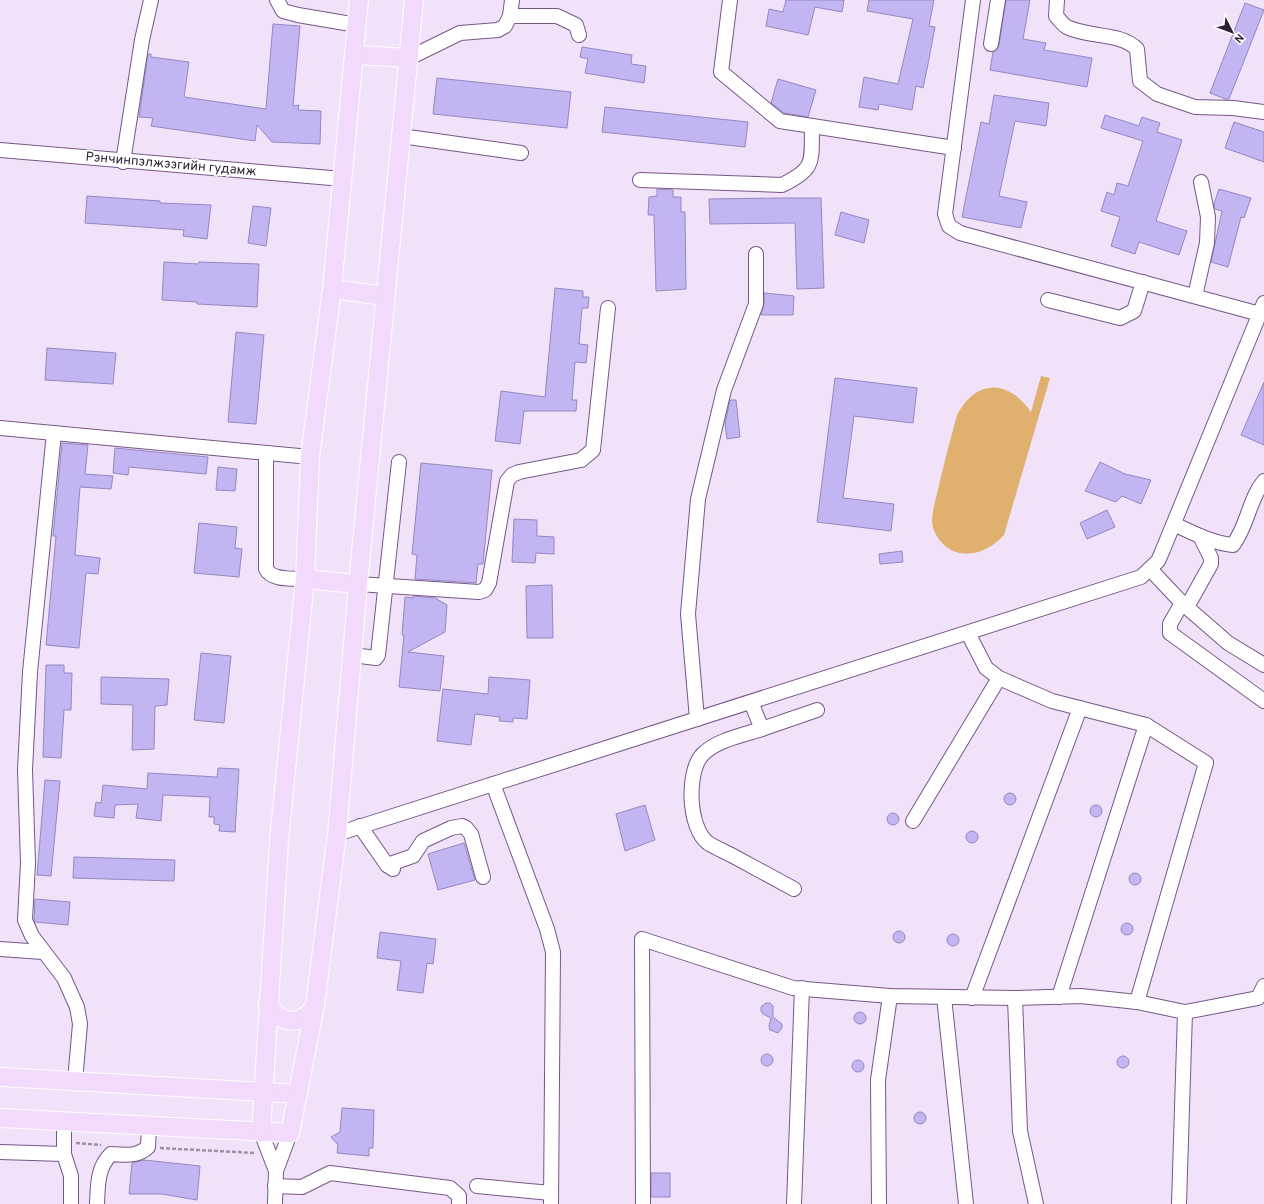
<svg xmlns="http://www.w3.org/2000/svg" width="1264" height="1204" viewBox="0 0 1264 1204" font-family="Overpass,sans-serif">
<style>
.green{fill:#e0b06f}
.building{fill:#c2b5f2;stroke:#9488c1}
.lines{fill:none;stroke-linecap:round;stroke-linejoin:round}
.minor-casing{stroke:#775788;stroke-width:16}
.major-casing{stroke:#fff;stroke-width:20}
.path{stroke:#9e8fa5;stroke-width:2.5;stroke-dasharray:4 2;stroke-linecap:butt}
.minor{stroke:#fff;stroke-width:14}
.major{stroke:#f1dafc;stroke-width:18}
.labels{text-anchor:middle;dominant-baseline:central;stroke-width:4;stroke-linejoin:round;paint-order:stroke}
.street-label{font-size:13px;fill:#2c1e33;stroke:#fff}
</style>
<rect width="100%" height="100%" fill="#f1e2f9"/>
<path class="green" d="M1041,376L1050,378L1004,535C993,547 977,556 960,553C946,551 932,535 932,520C933,507 937,494 940,481C945,459 951,437 957,415C976,379 1008,379 1031,412Z"/>
<g class="building">
<path d="M786,0H844L842,12L815,7L808,35L766,26L769,9L783,12Z"/>
<path d="M869,0H934L929,26L935,27L928,64L923,88L916,86L912,110L879,104L878,110L859,107L864,77L898,84L913,19L867,11Z"/>
<path d="M1006,0H1030L1023,39L1046,43L1044,50L1092,58L1087,87L990,70L993,52L997,50L999,45Z"/>
<path d="M1245,3L1264,10L1229,99H1225L1210,93Z"/>
<path d="M273,24L300,26L293,106L299,105L298,110L321,111L320,144L272,142L257,125L255,141L151,126L153,118L139,117L148,54H151V57L189,62L184,97L266,109Z"/>
<path d="M582,47L632,55L631,64L646,66L644,83L585,73L588,59L580,57Z"/>
<path d="M437,78L571,92L567,128L433,114Z"/>
<path d="M778,79L816,90L808,117L784,113L771,103Z"/>
<path d="M994,95L1049,103L1046,126L1015,121L999,196L1027,202L1021,228L962,217L981,122L989,124Z"/>
<path d="M605,107L748,122L745,147L602,132Z"/>
<path d="M1105,115L1139,126L1142,117L1160,123L1157,132L1182,140L1156,221L1187,231L1179,255L1139,242L1135,254L1111,246L1120,217L1101,211L1107,192L1114,195L1117,183L1128,186L1143,141L1101,128Z"/>
<path d="M1234,122L1264,132V162L1225,148Z"/>
<path d="M657,189L673,190V197H681V212H685L686,289L656,291L654,215H648L649,197L657,196Z"/>
<path d="M1219,189L1251,198L1244,218L1241,217L1228,267L1211,262L1222,211L1215,209L1214,204Z"/>
<path d="M87,196L160,201V203L211,205L207,239L183,236L184,230L85,223Z"/>
<path d="M782,198H821L824,288L797,289L795,223L710,224L709,199Z"/>
<path d="M253,206L271,208L266,246L248,243Z"/>
<path d="M841,212L869,220L864,243L835,235Z"/>
<path d="M164,262L198,264L199,262L259,264L257,307L197,304V302L162,300Z"/>
<path d="M555,288L583,291V297H589L588,308H582L579,344L588,345L586,363L575,362L572,400H577L576,411H524L520,444L495,441L501,391L545,397Z"/>
<path d="M764,293L794,296L793,315H761L764,304Z"/>
<path d="M236,332L264,335L256,424L228,422Z"/>
<path d="M47,348L116,353L113,384L45,380Z"/>
<path d="M835,378L917,388L913,423L854,416L843,498L894,504L891,531L817,522Z"/>
<path d="M1264,382V445L1241,435Z"/>
<path d="M730,400H736L740,437L727,439L725,424Z"/>
<path d="M62,443L88,445L85,474L113,476L111,489L80,487L75,555L100,558L98,574L86,573L79,648L46,645L56,536H53Z"/>
<path d="M115,448L208,457L206,474L129,467L128,475L113,473Z"/>
<path d="M1100,462L1125,474L1151,480L1141,504L1122,496L1116,502L1085,491Z"/>
<path d="M421,463L492,470L483,564H478L476,583L415,579L417,555L412,554Z"/>
<path d="M218,467L237,469L235,491L216,490Z"/>
<path d="M1107,510L1115,527L1087,539L1080,523Z"/>
<path d="M514,519L537,520V536L554,537V554L536,553L535,563L512,562Z"/>
<path d="M199,523L237,527L235,548L242,549L239,577L194,573Z"/>
<path d="M902,551L903,562L880,564L879,554Z"/>
<path d="M552,585L553,638H527L526,586Z"/>
<path d="M413,596L435,598L447,605L445,632L408,652L444,656L440,691L399,687L404,635H402L405,597L413,598Z"/>
<path d="M201,653L231,656L224,723L194,720Z"/>
<path d="M46,665H64V673H72L71,710H64L61,758L43,757Z"/>
<path d="M101,677L169,679L167,705L155,706L154,749L132,750L133,705L101,704Z"/>
<path d="M489,677L530,680L527,719L513,718V722L499,721L500,717L475,714L471,745L437,741L443,689L488,694Z"/>
<path d="M218,768L239,769L235,832L219,831L220,825L214,824V817H209L210,797L163,795L161,821L136,818L138,804L115,805L114,818L94,816L96,802L101,803L103,785L147,789L148,773L217,777Z"/>
<path d="M45,780L60,781L51,876L37,875Z"/>
<circle cx="1010" cy="799" r="6"/>
<circle cx="1096" cy="811" r="6"/>
<path d="M645,805L655,840L625,851L616,814Z"/>
<circle cx="893" cy="819" r="6"/>
<circle cx="972" cy="837" r="6"/>
<path d="M464,843L475,880L438,890L428,854Z"/>
<path d="M74,857L175,860L174,881L73,878Z"/>
<circle cx="1135" cy="879" r="6"/>
<path d="M35,899L70,902L68,925L35,922L34,918Z"/>
<circle cx="1127" cy="929" r="6"/>
<circle cx="899" cy="937" r="6"/>
<path d="M380,932L436,939L433,964L427,963L423,993L397,990L401,961L377,958Z"/>
<circle cx="953" cy="940" r="6"/>
<path d="M766,1003H770L773,1006V1017L782,1024V1028L778,1033L770,1030L769,1026L771,1018L763,1014L761,1011V1007Z"/>
<circle cx="860" cy="1018" r="6"/>
<circle cx="767" cy="1060" r="6"/>
<circle cx="1123" cy="1062" r="6"/>
<circle cx="858" cy="1066" r="6"/>
<path d="M342,1108L374,1110L373,1148H369V1156L337,1153L338,1145L331,1137L340,1132Z"/>
<circle cx="920" cy="1118" r="6"/>
<path d="M144,1160L200,1166L197,1200L162,1194H129L132,1163Z"/>
<rect x="651" y="1173" width="19" height="24"/>
</g>
<g class="lines">
<g class="minor-casing">
<g id="minor">
<path d="M277,0L283,11L298,15L357,25"/>
<path d="M730,0L721,72L780,121L954,148"/>
<path d="M973,0L945,214L949,226L960,233L1260,314"/>
<path d="M1057,0L1056,16C1059,19 1063,25 1067,27C1089,38 1120,32 1137,49L1140,81L1157,94L1195,107L1233,108L1264,112"/>
<path d="M510,16H557L576,25L579,35"/>
<path d="M991,44L998,0"/>
<path d="M409,58L460,33L498,30L505,26L510,16L512,0"/>
<path d="M401,136L521,153"/>
<path d="M0,150L343,179"/>
<path d="M123,162L142,40L151,0"/>
<path d="M640,180L782,185C817,168 811,161 812,126"/>
<path d="M1195,296L1207,243L1208,217L1201,182"/>
<path d="M1048,300L1120,318L1134,311L1143,282"/>
<path d="M0,428L310,457"/>
<path d="M54,433L30,672L25,770L28,863L25,920L32,936L64,978L77,1007L80,1024L75,1081"/>
<path d="M266,453V569C272,581 293,578 305,579"/>
<path d="M1174,524C1193,533 1212,543 1233,545C1248,525 1249,499 1264,481"/>
<path d="M1150,569L1182,603L1228,643L1264,665"/>
<path d="M358,584L479,592L485,590L489,583L507,481L512,475L519,472L581,460L593,450L608,308"/>
<path d="M1182,603L1170,624V633L1264,701"/>
<path d="M1187,607L1211,564V558L1200,536"/>
<path d="M968,633L986,668L999,678L1052,701L1146,725L1206,763L1137,1002"/>
<path d="M352,655L376,658L378,655L399,462"/>
<path d="M751,702L762,729L817,710"/>
<path d="M697,719L688,614L698,499L724,390L756,304V254"/>
<path d="M762,729C743,735 717,740 703,754C686,771 688,828 708,843C716,848 726,852 735,857C755,868 774,878 794,889"/>
<path d="M493,784L547,929L553,952L551,1204"/>
<path d="M913,821L999,678"/>
<path d="M360,826L387,865L393,869"/>
<path d="M337,834L1141,577L1158,561L1162,552L1264,303"/>
<path d="M387,865L413,856L423,841L451,828L462,826L466,828L471,834L483,877"/>
<path d="M0,949L43,952"/>
<path d="M944,997L966,1204"/>
<path d="M1059,997L1146,725"/>
<path d="M972,998L1080,708"/>
<path d="M1015,998L1020,1131L1036,1204"/>
<path d="M64,1121V1154L71,1176V1204"/>
<path d="M261,1132L276,1171"/>
<path d="M0,1152L64,1154"/>
<path d="M275,1186L302,1187L330,1173L450,1188L459,1196V1204"/>
<path d="M477,1186L551,1193"/>
<path d="M97,1204C98,1185 97,1168 111,1154C125,1155 137,1157 148,1147L149,1126"/>
<path d="M275,1204L276,1171L290,1133"/>
<path d="M643,1204L642,939L793,988L890,996L1015,998L1081,996L1137,1002L1185,1012"/>
<path d="M794,1204L802,988"/>
<path d="M879,1204L878,1080L890,996"/>
<path d="M1179,1204L1185,1012L1258,998L1264,986"/>
</g>
</g>
<g class="major-casing">
<g id="major">
<path d="M355,55L409,58"/>
<path d="M332,289L385,296"/>
<path d="M305,579L358,584"/>
<path d="M268,1003C280,1026 302,1027 315,1005"/>
<path d="M0,1077L298,1094"/>
<path d="M0,1118L290,1133L315,1005L337,834L358,584L414,0"/>
<path d="M261,1132L279,841L305,579L310,457L332,289L359,0"/>
</g>
</g>
<g class="path">
<path d="M76,1143L101,1145"/>
<path d="M160,1148L255,1153"/>
</g>
<use href="#minor" class="minor"/>
<use href="#major" class="major"/>
</g>
<g class="labels">
<g class="street-label">
<text transform="translate(171 165) rotate(5)">Рэнчинпэлжээгийн гудамж</text>
</g>
</g>
<g transform="translate(1232 32) rotate(132)" stroke="#ffffff" stroke-width="3" paint-order="stroke">
<path d="M0-3L7 15L0 10L-7 15Z" fill="#2c1e33"/>
<text y="-6" font-size="11" font-weight="bold" text-anchor="middle" fill="#2c1e33">N</text>
</g>
</svg>
